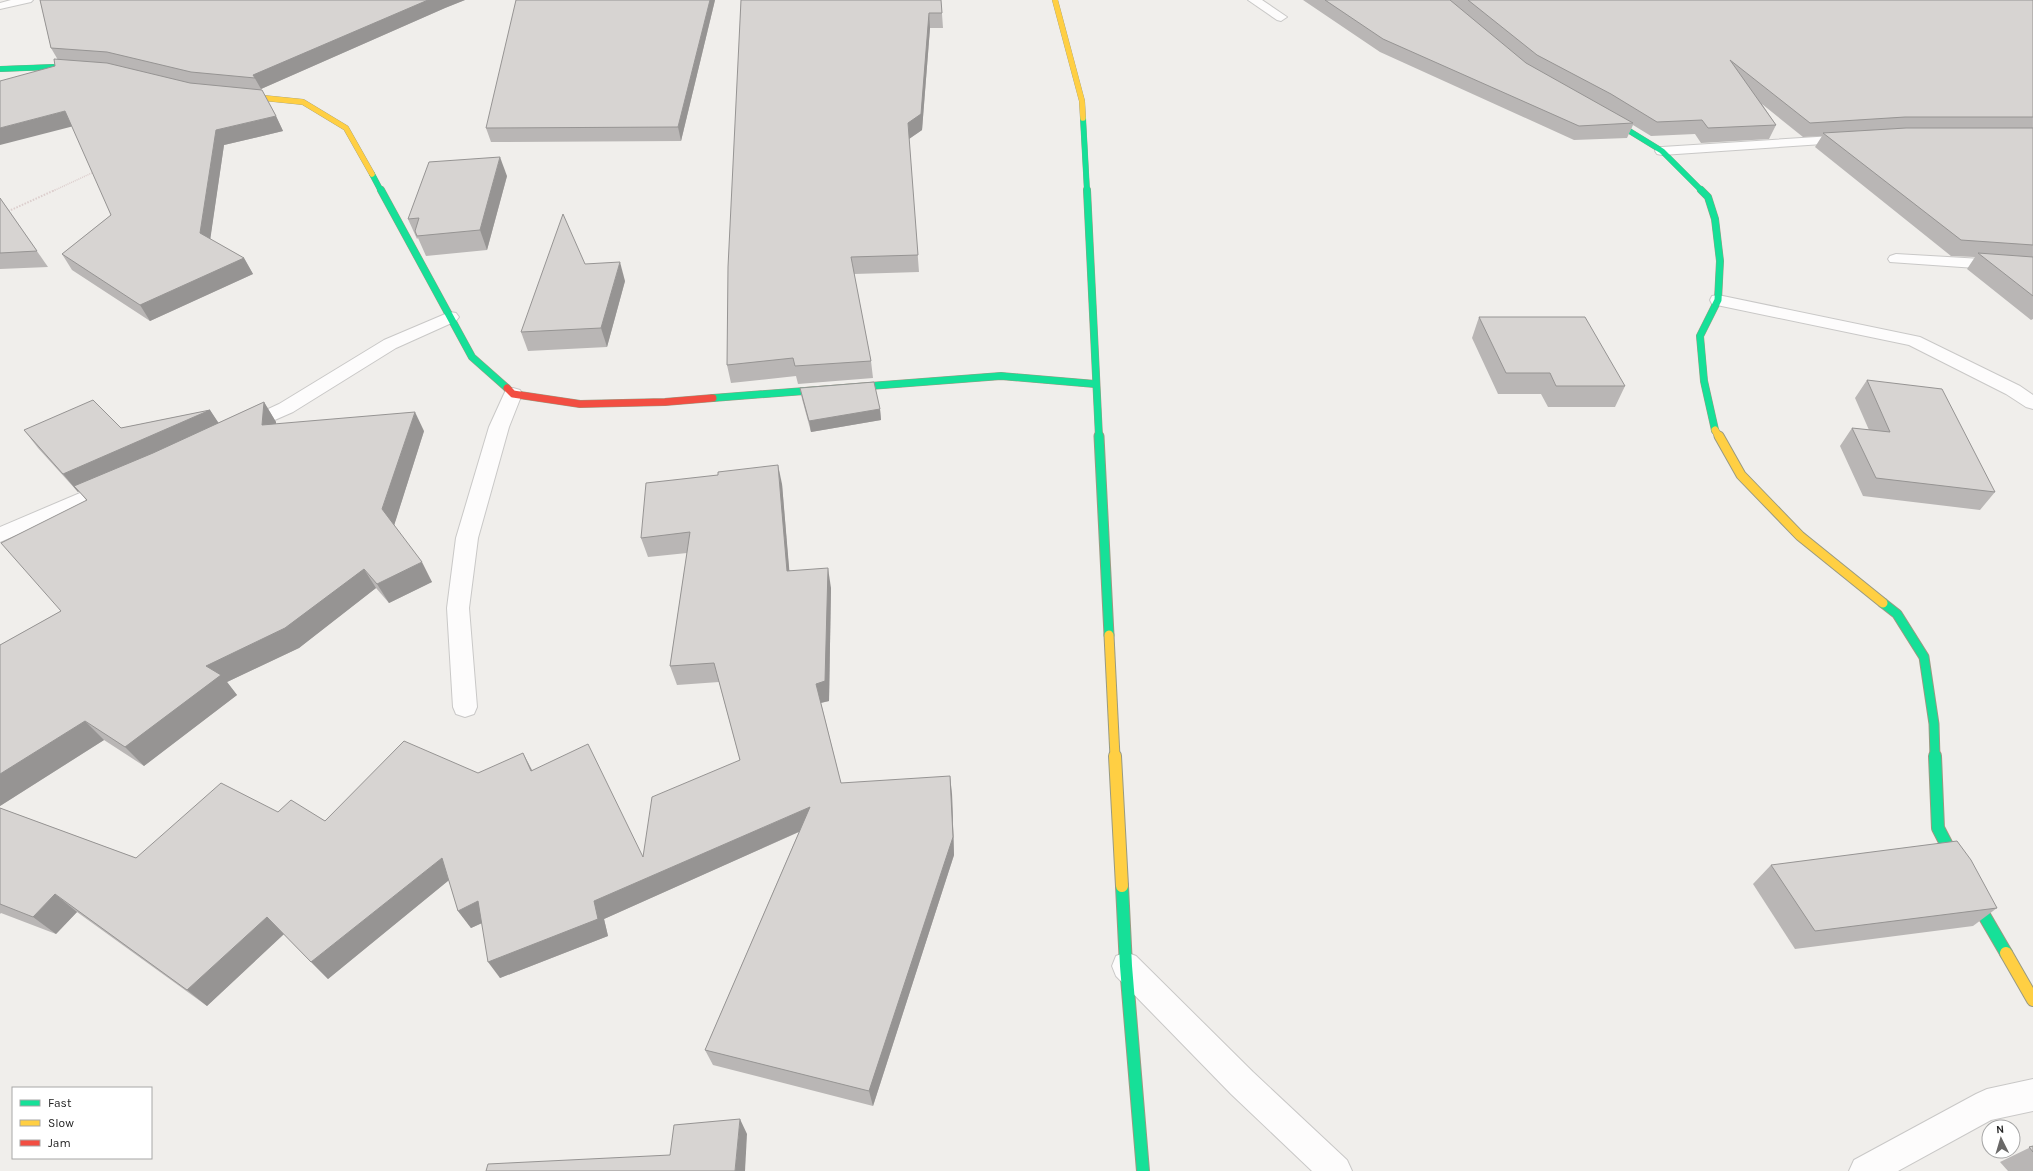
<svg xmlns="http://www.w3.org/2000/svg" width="2033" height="1171" viewBox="0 0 2033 1171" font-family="Karla,sans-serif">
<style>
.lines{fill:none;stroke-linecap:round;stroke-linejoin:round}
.street-casing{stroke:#c9c8c7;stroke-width:2}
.fast-far3-casing{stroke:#999a82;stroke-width:6}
.fast-far2-casing{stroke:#999a82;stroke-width:8}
.fast-far1-casing{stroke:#999a82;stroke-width:11}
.fast-casing{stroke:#999a82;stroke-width:14}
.slow-far3-casing{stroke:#999a82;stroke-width:6}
.slow-far2-casing{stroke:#999a82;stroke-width:8}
.slow-far1-casing{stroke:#999a82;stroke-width:11}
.slow-casing{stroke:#999a82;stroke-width:14}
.jam-casing{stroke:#999a82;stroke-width:8}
.path-far1{stroke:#dccecd;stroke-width:1.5;stroke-dasharray:1 1;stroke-linecap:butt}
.path{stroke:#dccecd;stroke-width:2;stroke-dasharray:1.5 1.5;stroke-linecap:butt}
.street{fill:#fdfcfc;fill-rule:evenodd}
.fast-far3{stroke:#16e098;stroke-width:5.5}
.fast-far2{stroke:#16e098;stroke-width:7}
.fast-far1{stroke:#16e098;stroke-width:9}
.fast{stroke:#16e098;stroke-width:12}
.slow-far3{stroke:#ffcf43;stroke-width:5.5}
.slow-far2{stroke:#ffcf43;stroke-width:7}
.slow-far1{stroke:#ffcf43;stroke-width:9}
.slow{stroke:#ffcf43;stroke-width:12}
.jam{stroke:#f24e42;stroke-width:7}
.wall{fill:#b9b6b5}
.shaded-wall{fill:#969493}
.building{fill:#d7d4d2;stroke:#969493}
</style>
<rect width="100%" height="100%" fill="#f0eeeb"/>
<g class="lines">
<g class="street-casing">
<g id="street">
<path d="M11,0H33L31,2L0,9V3Z"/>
<path d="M1248,0H1262L1287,17L1281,21L1277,20Z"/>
<path d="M1848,135L1853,136L1855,139L1853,142L1662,155L1657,154L1655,151L1657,148L1662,147Z"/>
<path d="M1896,254L2033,262V272L1890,262L1888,259L1890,256Z"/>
<path d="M1718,295L1920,337L2020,386L2033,395V409L2026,407L2006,394L1909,345L1712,304L1710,300L1712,296Z"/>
<path d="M450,312L456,313L459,317L456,321L396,348L293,412L245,433L238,431L235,427L238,423L279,404L384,340Z"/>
<path d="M513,388L520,390L522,394L509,427L478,538L469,608L477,707L474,714L465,717L456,714L453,707L447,608L456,538L489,427L504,394L506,390Z"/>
<path d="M113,479L120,481L123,486L120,491L0,542V527Z"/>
<path d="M1126,952L1136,956L1253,1072L1347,1160L1352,1171H1312L1231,1094L1116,976L1112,966L1116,956Z"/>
<path d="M2033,1079V1111L1991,1120L1898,1171H1849L1854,1160L1976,1094L1987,1089Z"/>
</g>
</g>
<g class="fast-far3-casing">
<g id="fast-far3">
<path d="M0,69L53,67L84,69"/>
<path d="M1605,116L1662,151L1702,191"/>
<path d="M1083,118L1087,191"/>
<path d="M372,174L381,191"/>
</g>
</g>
<g class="fast-far2-casing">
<g id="fast-far2">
<path d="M381,190L472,357L507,388"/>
<path d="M1087,190L1099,437"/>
<path d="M1701,190L1708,197L1715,219L1720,261L1718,300L1700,336L1704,381L1715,430"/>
<path d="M713,398L1001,376L1095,384"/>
</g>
</g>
<g class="fast-far1-casing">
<g id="fast-far1">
<path d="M1099,436L1109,635"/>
<path d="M1883,603L1897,614L1924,657L1934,724L1935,757"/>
</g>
</g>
<g class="fast-casing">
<g id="fast">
<path d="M1935,756L1938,828L1974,898L2006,953"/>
<path d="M1122,886L1126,966L1143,1171"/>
</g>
</g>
<g class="slow-far3-casing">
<g id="slow-far3">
<path d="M1055,0L1082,101L1083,118"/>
<path d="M235,95L303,102L346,128L372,174"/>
</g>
</g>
<g class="slow-far2-casing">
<path id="slow-far2" d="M1715,430L1719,437"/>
</g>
<g class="slow-far1-casing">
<g id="slow-far1">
<path d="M1719,436L1741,475L1800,536L1883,603"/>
<path d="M1109,635L1115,757"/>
</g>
</g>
<g class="slow-casing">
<g id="slow">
<path d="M1115,756L1122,886"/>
<path d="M2006,953L2033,1000"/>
</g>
</g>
<g class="jam-casing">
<path id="jam" d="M507,388L513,394L580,404L665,402L713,398"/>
</g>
<path class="path-far1" d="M53,191L94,172"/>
<path class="path" d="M0,215L55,190"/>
<use href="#street" class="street"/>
<use href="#fast-far3" class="fast-far3"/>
<use href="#fast-far2" class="fast-far2"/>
<use href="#fast-far1" class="fast-far1"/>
<use href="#fast" class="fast"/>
<use href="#slow-far3" class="slow-far3"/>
<use href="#slow-far2" class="slow-far2"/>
<use href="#slow-far1" class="slow-far1"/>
<use href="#slow" class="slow"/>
<use href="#jam" class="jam"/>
</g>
<g class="wall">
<path d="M40,0H465L445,8L261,89L276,116L283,131L224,145L210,239L244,258L253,274L150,321L72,270L62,254L111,215L55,66L58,60L51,48Z"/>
<path d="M715,0L681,141L491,142L486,128Z"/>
<path d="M741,0H941L943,28H930L922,130L909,139L919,272L854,274L871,361L873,378L798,384L796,376L731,383L727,365Z"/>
<path d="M1303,0H2033V319L2031,320L1967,269L1975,257L1951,256L1815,147L1822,136L1803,137L1762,104L1776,125L1769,139L1701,143L1695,134L1651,136L1633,125L1627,138L1574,140L1380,52Z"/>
<path d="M507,176L487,250L426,256L418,238L417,239L408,219Z"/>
<path d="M0,198L48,267L0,269Z"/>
<path d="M625,281L607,347L528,351L521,332Z"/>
<path d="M1479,317L1625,386L1615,407H1548L1541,394H1498L1472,338Z"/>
<path d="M1867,380L1995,492L1980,510L1863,496L1840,446L1852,428L1869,430L1855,398Z"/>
<path d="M800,388L880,409L881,420L811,432L802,399Z"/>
<path d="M264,402L276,422V424L424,431L394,525L432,582L389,603L376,588L299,648L227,682L237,695L144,766L104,740L0,806V645L61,611L86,500L79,491L78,492L38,448L24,430L121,428L210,410L218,423Z"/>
<path d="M782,484L789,570L831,588L829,701L821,703L841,783L952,794L954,855L873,1106L713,1065L705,1050L799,832L604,919L608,936L500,978L482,923L471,928L458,911L449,880L328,979L284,934L207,1006L77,912L56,934L1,913L0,914V808L136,858L278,812L325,821L478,773L533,770L643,857L740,760L719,682L677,685L670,666L687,553L648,557L641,538Z"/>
<path d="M1771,865L1997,908L1973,926L1795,949L1753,884Z"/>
<path d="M2033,1146V1171H2008L2000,1162Z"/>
</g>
<g class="shaded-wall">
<path d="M428,0H465L445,8L261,89L253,75Z"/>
<path d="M710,0H715L681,141L678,127Z"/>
<path d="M929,13L930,28L922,130L909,139L908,123Z"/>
<path d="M65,111L74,126L0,145V128Z"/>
<path d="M276,116L283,131L224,145L209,248L200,233L216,130Z"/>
<path d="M500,157L507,176L487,250L480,230Z"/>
<path d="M244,258L253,274L150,321L140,305Z"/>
<path d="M620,262L625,281L607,347L601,328Z"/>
<path d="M264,402L276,422L274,445L262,425Z"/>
<path d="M880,409L881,420L811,432L809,421Z"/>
<path d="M210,410L222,428L74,486L79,491L78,492L63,474Z"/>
<path d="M415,412L424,431L393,529L382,509Z"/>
<path d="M778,465L782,484L791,590L787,571Z"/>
<path d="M422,562L432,582L389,603L377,584Z"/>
<path d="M828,568L831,588L829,701L820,703L816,684Z"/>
<path d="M364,569L376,588L299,648L227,682L237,695L144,766L125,747L206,666Z"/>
<path d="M85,721L104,740L0,806V774Z"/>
<path d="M523,753L533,772L531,771Z"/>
<path d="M950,776L952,794L954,855L873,1106L869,1091Z"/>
<path d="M810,807L814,825L604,919L608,936L500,978L488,962L594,901Z"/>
<path d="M442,858L454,876L328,979L311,962Z"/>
<path d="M55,894L77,912L56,934L33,917Z"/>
<path d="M478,901L491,919L471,928L458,911Z"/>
<path d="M267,917L284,934L207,1006L187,990Z"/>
<path d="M740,1119L747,1134L745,1171H735Z"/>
</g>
<g class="building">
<path d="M40,0H428L253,75L255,78L191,72L107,52L51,48Z"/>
<path d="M516,0H710L678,127L486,128Z"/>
<path d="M741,0H941L942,13H929L921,114L908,123L918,255L851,257L871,361L795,366L793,358L727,365L728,267Z"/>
<path d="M1325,0H1450L1526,63L1633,123L1579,126L1383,39Z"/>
<path d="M1468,0H2033V117H1905L1810,123L1730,60L1776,125L1708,128L1702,120L1657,122L1611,94L1537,55Z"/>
<path d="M54,59L107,63L190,83L262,90L276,116L216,130L200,233L244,258L140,305L62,254L111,215L65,111L0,128V81L55,66Z"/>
<path d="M1906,128H2033V245L1961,240L1823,133Z"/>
<path d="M500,157L480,230L417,236L415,231L419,218L408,219L429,162Z"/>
<path d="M0,198L37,251L0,253Z"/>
<path d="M563,214L585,264L620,262L601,328L521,332Z"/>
<path d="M1978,253L2033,257V296Z"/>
<path d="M1479,317H1585L1625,386H1556L1550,373H1506Z"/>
<path d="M1867,380L1942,389L1995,492L1876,478L1852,428L1890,432Z"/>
<path d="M874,382L880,409L809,421L800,388Z"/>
<path d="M93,400L121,428L210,410L63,474L24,430Z"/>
<path d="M264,402L262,425L415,412L382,509L422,562L377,584L364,569L285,628L206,666L221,675L125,747L85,721L0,774V645L61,611L1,543L87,500L74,486L153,453Z"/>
<path d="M778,465L787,571L828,568L825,681L816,684L841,783L950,776L953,837L869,1091L705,1050L810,807L594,901L598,919L488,962L478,901L458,911L442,858L311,962L267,917L187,990L55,894L33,917L0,904V808L136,858L221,783L278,812L291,800L325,821L404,741L478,773L523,753L531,771L588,744L643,857L652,797L740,760L714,663L670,666L690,532L641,538L646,483L718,475V472Z"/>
<path d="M1957,841L1971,860L1997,908L1815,931L1771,865Z"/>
<path d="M740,1119L735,1171H486L488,1164L670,1155L674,1125Z"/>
<path d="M2033,1146V1152L2029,1147Z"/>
</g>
<rect x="12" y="1087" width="140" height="72" fill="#ffffff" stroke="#a7a7a7"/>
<rect x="20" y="1100" width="20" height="6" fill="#16e098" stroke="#a7a7a7"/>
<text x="48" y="1107" font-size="12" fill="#222222">Fast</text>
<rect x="20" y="1120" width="20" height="6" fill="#ffcf43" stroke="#a7a7a7"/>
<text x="48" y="1127" font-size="12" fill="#222222">Slow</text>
<rect x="20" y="1140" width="20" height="6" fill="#f24e42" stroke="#a7a7a7"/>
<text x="48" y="1147" font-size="12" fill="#222222">Jam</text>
<g transform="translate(2001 1139) rotate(355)"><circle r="19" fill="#ffffff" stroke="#a7a7a7"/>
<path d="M0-3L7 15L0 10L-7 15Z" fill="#6a6968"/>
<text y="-6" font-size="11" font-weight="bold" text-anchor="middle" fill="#222222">N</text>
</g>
</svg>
